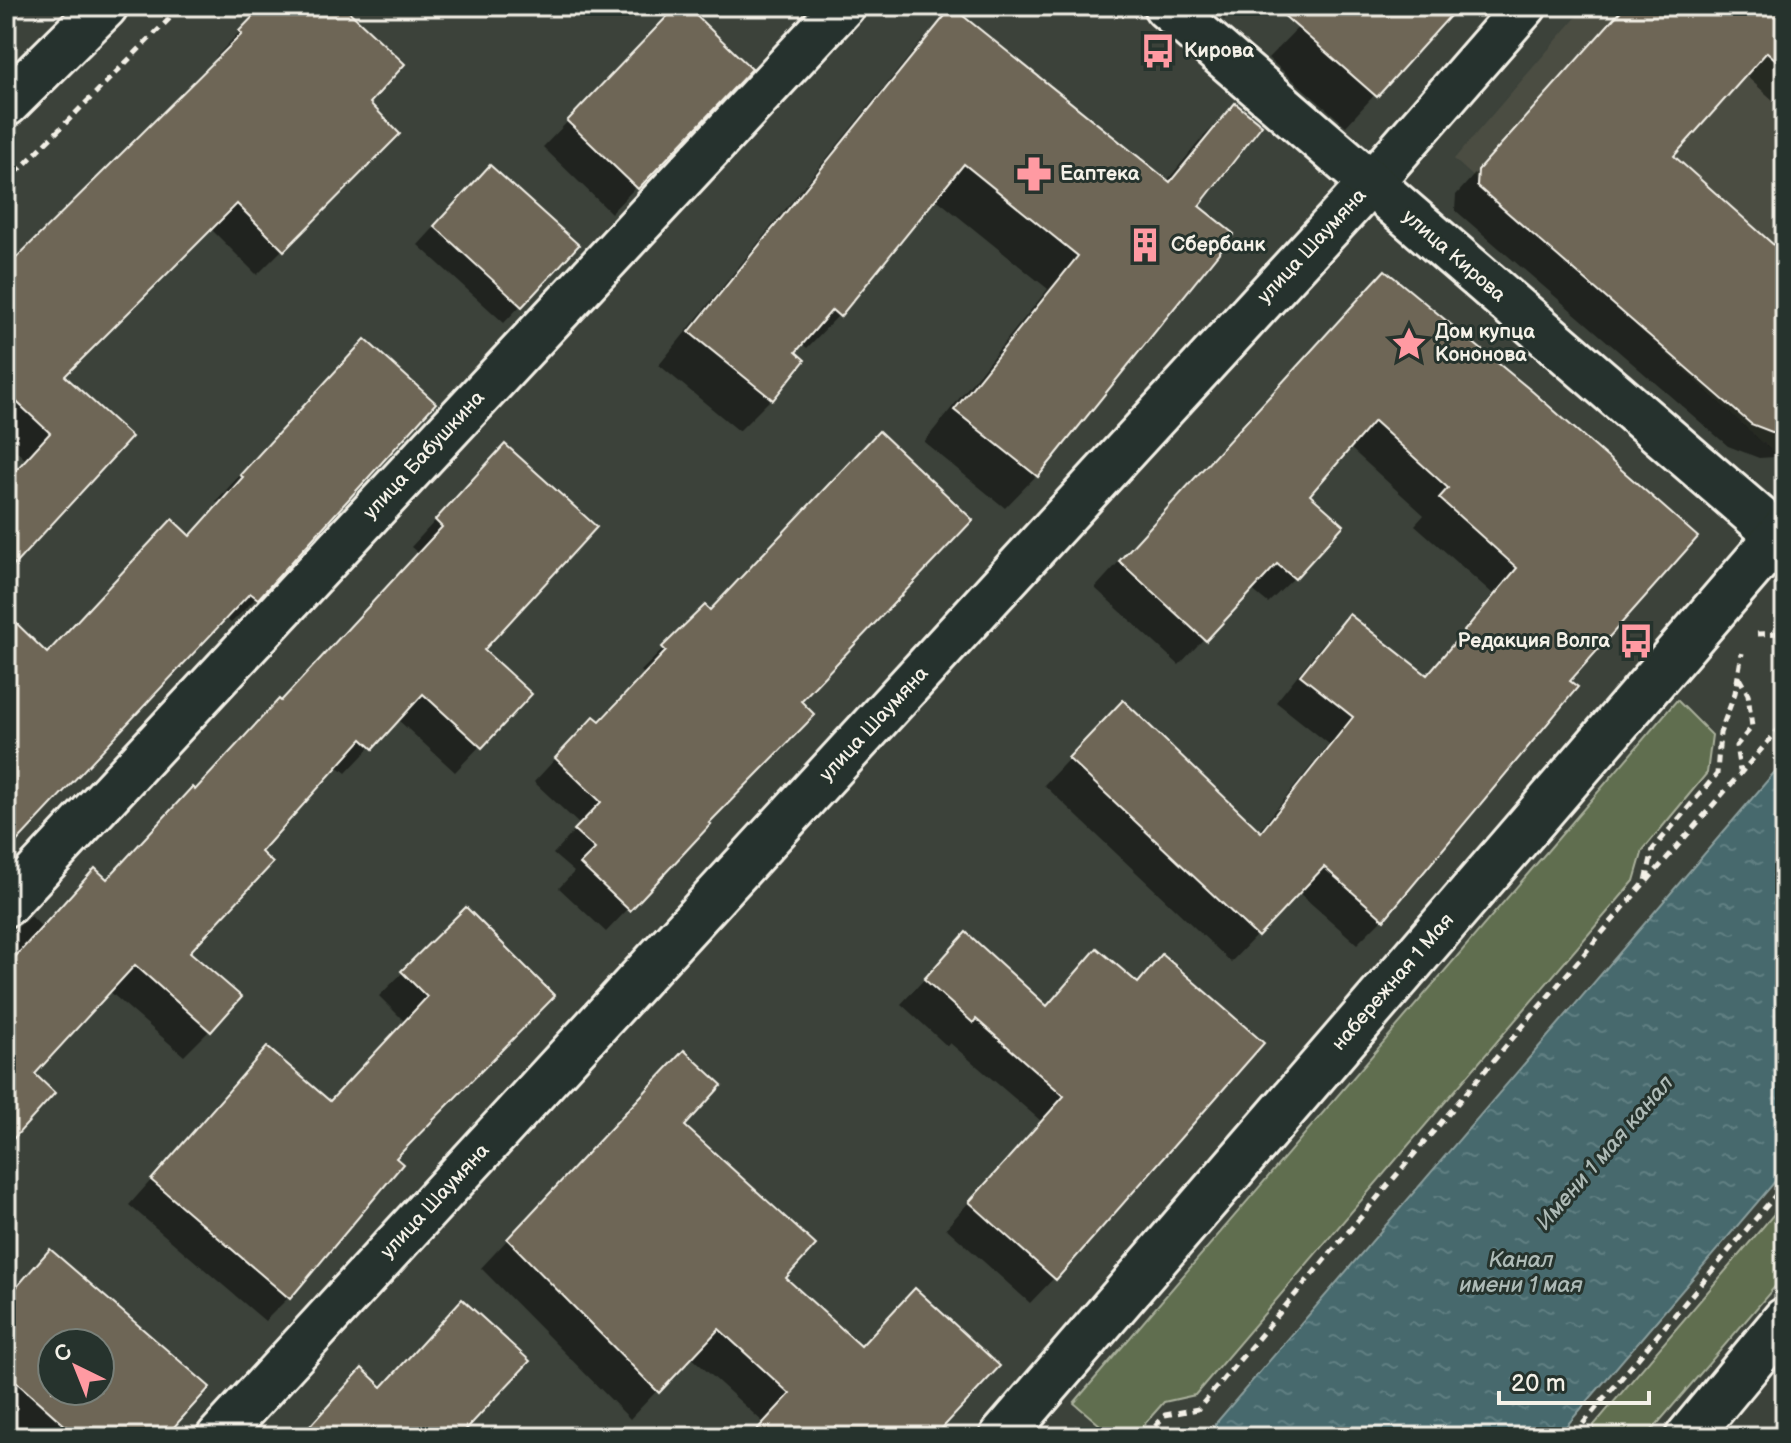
<svg xmlns="http://www.w3.org/2000/svg" width="1791" height="1443" viewBox="0 0 1791 1443" font-family="'Balsamiq Sans',sans-serif">
<style>
.built{fill:#4b4d43}
.grass{fill:#606e4f;stroke:#aab09c;stroke-width:2}
.water{fill:url(#water-ripples);stroke:#8c9f9e;stroke-width:2}
.shadow{fill:#0007;fill-rule:evenodd}
.building{fill:#6e6657;stroke:#f4f1e8;stroke-width:2;fill-rule:evenodd}
.lines{fill:none;stroke-linecap:round;stroke-linejoin:round}
.minor-casing{stroke:#f4f1e8;stroke-width:48}
.secondary-casing{stroke:#f4f1e8;stroke-width:50}
.path{stroke:#f4f1e8;stroke-width:5;stroke-dasharray:8 6;stroke-linecap:butt}
.minor{stroke:#26332d;stroke-width:42}
.secondary{stroke:#26332d;stroke-width:44}
.labels{text-anchor:middle;dominant-baseline:central;stroke-width:6;stroke-linejoin:round;paint-order:stroke}
.poi-label{font-size:20px;font-weight:bold;fill:#f4f1e8;stroke:#26332d;text-anchor:start}
.street-label{font-size:20px;fill:#f4f1e8;stroke:#26332d}
.water-label{font-size:22px;font-style:italic;fill:#aebbb7;stroke:#26332d}
</style>
<defs>
<pattern id="water-ripples" width="26" height="14" patternUnits="userSpaceOnUse" patternTransform="scale(2)"><rect width="26" height="14" fill="#46696d"/><path d="M2 4q2-2 4 0t4 0M15 11q2-2 4 0t4 0" fill="none" stroke="#617f82"/></pattern>
</defs>
<rect width="100%" height="100%" fill="#3c423a"/>
<filter id="ink" filterUnits="userSpaceOnUse"><feTurbulence type="fractalNoise" baseFrequency=".0125" numOctaves="2"/><feDisplacementMap in="SourceGraphic" scale="16" xChannelSelector="R" yChannelSelector="G"/><feConvolveMatrix kernelMatrix="1 2 1 2 8 2 1 2 1" color-interpolation-filters="sRGB"/></filter>
<g filter="url(#ink)">
<path class="built" d="M1586,6H1785V440L1774,453L1454,159Z"/>
<g class="grass">
<path d="M1677,700L1712,735L1707,773L1643,850L1634,881L1195,1395L1164,1402L1133,1437H1114L1074,1403Z"/>
<path d="M1785,1201V1275L1646,1437H1594V1425Z"/>
</g>
<path class="water" d="M1785,760V1170L1557,1437H1204Z"/>
<g class="shadow">
<path d="M6,6H29L6,29Z"/>
<path d="M264,6H341L367,103L398,134L257,275L210,228L62,376L129,437L6,571V481L26,460L6,441V271L218,61L215,58Z"/>
<path d="M680,6H683L749,69L611,213L543,147Z"/>
<path d="M1209,6H1237L1224,20Z"/>
<path d="M1319,6H1456L1346,126L1268,58Z"/>
<path d="M1625,6H1785V111L1745,75L1671,156L1773,248L1785,234V447L1775,457L1759,458L1728,446L1455,210L1456,195Z"/>
<path d="M953,10L1166,182L1203,137L1235,106L1196,206L1231,234L1036,476L1005,508L924,442L1048,289L934,197L838,316L807,348L801,343L793,352L802,361L771,399L739,431L659,365L921,42Z"/>
<path d="M473,185L521,305L504,323L418,245Z"/>
<path d="M1359,298L1531,393L1567,681L1383,918L1357,944L1298,892L1231,962L1044,785L1097,729L1258,832L1329,744L1276,702L1324,642L1350,616L1425,676L1493,594L1415,525L1424,515L1349,447L1308,495L1294,578L1268,603L1251,589L1179,665L1095,588Z"/>
<path d="M340,367L256,598L231,623L224,617L6,851V616L47,655L188,538L219,504L216,501Z"/>
<path d="M480,472V746L455,772L397,719L346,773L336,765L258,852L187,952L239,997L209,1031L184,1056L109,991L32,1074L6,1144V930H15L31,916L42,927L106,881L280,703L418,553L411,547Z"/>
<path d="M705,608L798,701L706,823L708,825L606,932L559,888L574,872L553,854L580,825L534,782L572,741L599,723L645,675L641,671Z"/>
<path d="M466,910L393,1158L289,1297L265,1321L129,1205L267,1050L329,1103L405,1022L379,996Z"/>
<path d="M966,935L1046,1007L1097,951L1136,984L1163,957L1054,1278L1030,1303L946,1228L1041,1121L950,1043L947,1046L901,1004Z"/>
<path d="M656,1080L682,1126L783,1278L932,1437H751L764,1423L690,1356L630,1419L481,1268Z"/>
<path d="M50,1251L162,1437H24L6,1421V1293L8,1295ZM52,1343H100V1391H52Z"/>
<path d="M1785,1422V1437H1773Z"/>
</g>
<g class="building">
<path d="M263,6H343L405,64L370,103L400,134L284,251L237,204L65,376L132,437L6,574V481L50,433L6,392V268L242,34L239,31Z"/>
<path d="M677,6H686L752,69L638,189L567,121Z"/>
<path d="M1273,6H1459L1377,97Z"/>
<path d="M1625,6H1785V68L1767,52L1674,156L1785,255V437L1751,424L1477,186L1478,170Z"/>
<path d="M952,7L1170,182L1235,103L1262,125L1199,206L1234,234L1038,477L954,410L1078,256L964,164L840,317L832,310L796,352L805,360L773,400L689,332Z"/>
<path d="M490,165L579,245L522,307L434,226Z"/>
<path d="M1385,270L1533,392L1698,537L1570,681L1578,687L1384,920L1324,867L1258,937L1068,758L1123,700L1261,832L1353,717L1300,675L1349,614L1427,675L1517,568L1439,498L1448,488L1374,421L1310,495L1344,525L1295,579L1277,564L1206,641L1119,561Z"/>
<path d="M365,339L436,403L258,599L250,593L6,853V613L47,653L172,519L190,536L243,477L240,475Z"/>
<path d="M879,431L973,520L801,701L815,715L709,823L711,824L630,911L580,864L595,849L574,830L601,802L555,758L594,716L600,721L666,651L662,647L705,605L710,610Z"/>
<path d="M505,444L597,527L484,650L532,694L482,748L423,694L373,749L362,739L261,852L273,863L190,952L242,997L211,1032L135,965L35,1074L55,1093L6,1147V967L95,868L107,879L192,787L195,790L279,699L281,701L442,527L435,520Z"/>
<path d="M466,907L555,996L396,1158L403,1164L290,1299L151,1180L267,1047L330,1101L427,997L401,971Z"/>
<path d="M966,932L1047,1006L1097,948L1138,983L1162,954L1264,1043L1056,1280L969,1202L1064,1096L976,1019L973,1023L924,979Z"/>
<path d="M684,1050L722,1085L685,1126L816,1245L786,1278L861,1346L915,1288L1000,1366L934,1437H750L790,1394L719,1329L659,1393L507,1239Z"/>
<path d="M50,1249L210,1387L165,1437H78L6,1373V1299ZM52,1343H100V1391H52Z"/>
<path d="M462,1299L530,1361L459,1437H300L362,1368L382,1387Z"/>
</g>
<g class="lines">
<g class="minor-casing">
<g id="minor">
<path d="M6,905L843,6"/>
<path d="M218,1437L1370,184L1525,6"/>
</g>
</g>
<g class="secondary-casing">
<g id="secondary">
<path d="M1166,6L1785,541"/>
<path d="M6,104L105,6"/>
<path d="M1002,1437L1785,528"/>
<path d="M1688,1437L1785,1320"/>
</g>
</g>
<g class="path">
<path d="M6,183L182,6"/>
<path d="M1757,634L1785,633"/>
<path d="M1739,678L1748,694L1752,727L1736,746L1740,771"/>
<path d="M1647,881L1785,722"/>
<path d="M1074,1427L1084,1437"/>
<path d="M1146,1437L1165,1415L1198,1409L1646,881L1653,849L1717,774L1720,733L1735,693L1742,653"/>
<path d="M1176,1437L1178,1435"/>
<path d="M1571,1437L1581,1426"/>
<path d="M1582,1437L1581,1426L1785,1184"/>
</g>
<use href="#minor" class="minor"/>
<use href="#secondary" class="secondary"/>
</g>
</g>
<defs>
<g id="bus-bare" transform="scale(2.76)"><path d="M-5-6H5V4H4V6H2V4H-2V6H-4V4H-5ZM-3.5-4V0h7V-4ZM-3.5 1.2v1.5H-2V1.2ZM2 1.2v1.5H3.5V1.2Z" fill="#ff9aa2" stroke="#26332d" stroke-width="2.5" paint-order="stroke"/></g>
<g id="pharmacy-bare" transform="scale(2.76)"><path d="M-2-6h4v4h4v4h-4v4h-4v-4h-4v-4h4Z" fill="#ff9aa2" stroke="#26332d" stroke-width="2.5" paint-order="stroke"/></g>
<g id="building-bare" transform="scale(2.76)"><path d="M-4-6H4V6H1V3H-1V6H-4ZM-2.5-4.3h1.7v1.8h-1.7ZM.8-4.3h1.7v1.8H.8ZM-2.5-1h1.7V.8h-1.7ZM.8-1h1.7V.8H.8Z" fill="#ff9aa2" stroke="#26332d" stroke-width="2.5" paint-order="stroke"/></g>
<g id="sight-bare" transform="scale(2.76)"><path d="M0-6L1.8-2.2L6-1.7L2.9 1.2L3.7 5.4L0 3.3L-3.7 5.4L-2.9 1.2L-6-1.7L-1.8-2.2Z" fill="#ff9aa2" stroke="#26332d" stroke-width="2.5" paint-order="stroke"/></g>
</defs>
<g fill-rule="evenodd">
<use href="#bus-bare" x="1158" y="51"/>
<use href="#pharmacy-bare" x="1034" y="174"/>
<use href="#building-bare" x="1145" y="245"/>
<use href="#sight-bare" x="1409" y="344"/>
<use href="#bus-bare" x="1636" y="641"/>
</g>
<g class="labels">
<g class="poi-label">
<text x="1184" y="51">Кирова</text>
<text x="1060" y="174">Еаптека</text>
<text x="1171" y="245">Сбербанк</text>
<text x="1435" y="332">Дом купца<tspan x="1435" dy="23">Кононова</tspan></text>
<text x="1610" y="641" text-anchor="end">Редакция Волга</text>
</g>
<g class="street-label">
<text transform="translate(1312 246) rotate(-47)">улица Шаумяна</text>
<text transform="translate(1454 256) rotate(41)">улица Кирова</text>
<text transform="translate(424 455) rotate(-47)">улица Бабушкина</text>
<text transform="translate(874 724) rotate(-47)">улица Шаумяна</text>
<text transform="translate(1393 982) rotate(-49)">набережная 1 Мая</text>
<text transform="translate(435 1201) rotate(-47)">улица Шаумяна</text>
</g>
<g class="water-label">
<text transform="translate(1605 1153) rotate(-49)">Имени 1 мая канал</text>
<text x="1521" y="1260">Канал<tspan x="1521" dy="25">имени 1 мая</tspan></text>
</g>
</g>
<rect width="1791" height="1443" fill="none" stroke="#26332d" stroke-width="32"/>
<rect x="16" y="16" width="1759" height="1411" fill="none" stroke="#f4f1e8" stroke-width="3" filter="url(#ink)"/>
<g transform="translate(76 1367) rotate(317)"><circle r="38" fill="#26332d" stroke="#787f78" stroke-width="2"/>
<path d="M0-6L14 30L0 20L-14 30Z" fill="#ff9aa2"/>
<text y="-12" font-size="22" font-weight="bold" text-anchor="middle" fill="#f4f1e8">С</text>
</g>
<path d="M1499 1391v12h150v-12" fill="none" stroke="#f4f1e8" stroke-width="4"/>
<text x="1511" y="1391" font-size="24" fill="#f4f1e8" stroke="#26332d" stroke-width="6" paint-order="stroke">20 m</text>
</svg>
